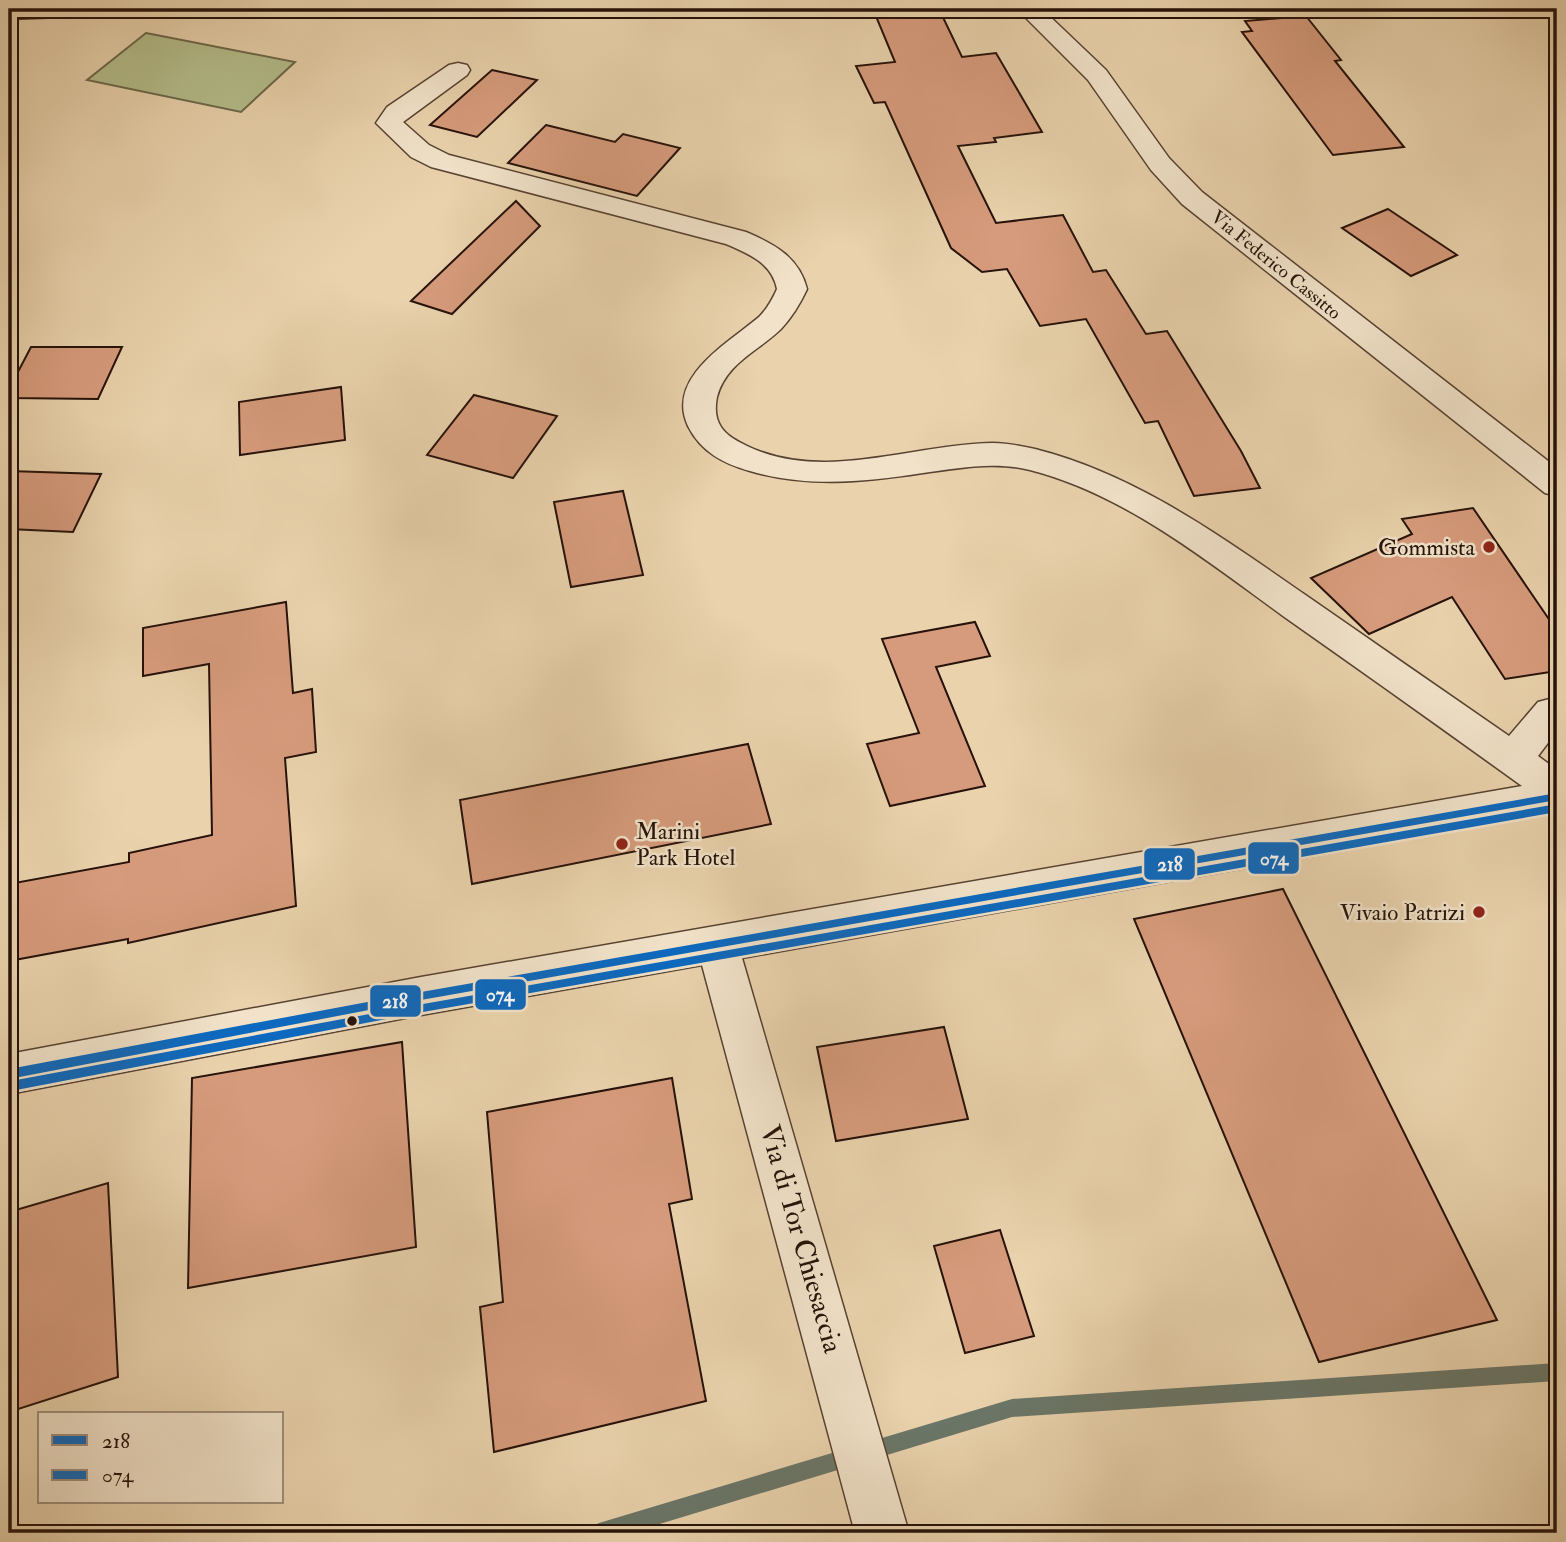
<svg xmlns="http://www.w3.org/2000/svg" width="1566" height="1542" viewBox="0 0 1566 1542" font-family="'IM FELL Double Pica',serif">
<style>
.green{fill:#b4bd8b;stroke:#6d684a;stroke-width:2}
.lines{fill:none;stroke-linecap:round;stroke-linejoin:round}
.stream{fill:#6a7668;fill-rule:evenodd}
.building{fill:#d69b7c;stroke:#26120a;stroke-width:2}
.minor-casing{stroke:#574232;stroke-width:3}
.minor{fill:#f1e2c9;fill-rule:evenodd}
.bus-1-casing{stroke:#f1e2c9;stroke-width:5}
.bus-2-casing{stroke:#f1e2c9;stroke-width:5}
.bus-1{fill:#0c69bf;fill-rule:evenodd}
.bus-2{fill:#0c69bf;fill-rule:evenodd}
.poi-dot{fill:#8f2418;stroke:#f1e2c9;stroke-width:2.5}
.bus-dot{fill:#26120a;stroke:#f1e2c9;stroke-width:2.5}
.labels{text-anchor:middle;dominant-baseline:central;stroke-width:5;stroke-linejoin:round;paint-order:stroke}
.far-street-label{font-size:19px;fill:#26120a;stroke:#f1e2c9}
.poi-label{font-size:23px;fill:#26120a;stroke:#f1e2c9;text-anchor:end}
.near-street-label{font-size:28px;fill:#26120a;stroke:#f1e2c9}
.line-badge{stroke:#f1e2c9;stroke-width:2.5}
.badge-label{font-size:19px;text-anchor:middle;font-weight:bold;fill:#fff}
</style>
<rect width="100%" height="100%" fill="#e9d2ac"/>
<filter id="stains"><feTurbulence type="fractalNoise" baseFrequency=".00286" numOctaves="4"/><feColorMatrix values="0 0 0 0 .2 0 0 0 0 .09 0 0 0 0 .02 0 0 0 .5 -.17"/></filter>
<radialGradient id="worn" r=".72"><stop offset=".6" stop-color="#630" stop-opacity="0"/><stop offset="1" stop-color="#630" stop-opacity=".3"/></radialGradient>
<path class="green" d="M146,33L295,62L241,112L87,80Z"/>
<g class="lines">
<path class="stream" d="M1557,1363V1381L1012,1417L630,1533H589L592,1526L599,1523L1012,1399Z"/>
</g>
<g class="building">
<path d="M939,9L962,57L996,53L1042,132L994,138L996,142L958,146L996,223L1063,215L1093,272L1106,270L1146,334L1167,331L1241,451L1260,488L1194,496L1158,421L1145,423L1086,319L1040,326L1007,269L982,272L951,248L885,102L874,103L856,66L895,62L875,14Z"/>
<path d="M1306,16L1341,60L1335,61L1404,147L1333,155L1242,32L1252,31L1245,21Z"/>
<path d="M492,70L537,80L477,137L430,125Z"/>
<path d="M546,125L615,142L623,134L680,148L637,196L508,163Z"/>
<path d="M516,201L540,226L452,314L411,301Z"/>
<path d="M1388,209L1457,255L1411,276L1342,228Z"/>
<path d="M31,347H122L98,399L9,398V389Z"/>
<path d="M341,387L345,440L240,455L239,402Z"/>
<path d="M474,395L557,416L513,478L427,455Z"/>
<path d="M9,471L101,474L73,532L9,529Z"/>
<path d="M623,491L643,575L571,587L554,502Z"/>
<path d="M1473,508L1557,631V671L1505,679L1452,597L1369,634L1311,578L1412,534L1402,519Z"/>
<path d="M286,602L293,693L312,689L316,752L285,758L296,906L128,943V939L9,961V884L129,862V853L212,835L209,664L143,676V628Z"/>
<path d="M975,622L990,656L936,667L985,786L890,806L867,744L919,733L882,639Z"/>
<path d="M748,744L771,824L472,884L460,800Z"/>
<path d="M1283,889L1497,1320L1319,1362L1134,919Z"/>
<path d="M944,1027L968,1119L836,1141L817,1047Z"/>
<path d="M402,1042L416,1247L188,1288L192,1078Z"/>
<path d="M672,1078L692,1199L669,1204L706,1401L494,1452L480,1307L503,1302L487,1112Z"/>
<path d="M108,1183L118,1377L9,1412V1212Z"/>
<path d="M1000,1230L1034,1336L965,1353L934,1246Z"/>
</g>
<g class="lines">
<g class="minor-casing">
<g id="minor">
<path d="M9,9H100L96,14L88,16L9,19Z"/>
<path d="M1017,9H1042L1106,70L1169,158L1202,192L1557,468V496L1545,493L1182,204L1151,170L1088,80Z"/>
<path d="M458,63L467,65L470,70L467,75L403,122L429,145L449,155L746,232C774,244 799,257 807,289C800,304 792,317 781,329C757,352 726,363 717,397C715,407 715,418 721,427C727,436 737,441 747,446C824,483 912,444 993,443C1007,443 1021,446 1035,449C1135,474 1220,536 1304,594C1373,642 1441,689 1509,736L1538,702L1557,697V731L1538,756L1557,770V812L742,958L909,1533H855L702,965L421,1015L9,1094V1054L421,977L1522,786C1443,729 1363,672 1283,616C1206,560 1124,494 1030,470C994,461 959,468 923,473C864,482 808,488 750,471C724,464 701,452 688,426C665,377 730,342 759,317C767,309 772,300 777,289C772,263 749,254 726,244L431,167L411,157L376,123L387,107L449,65Z"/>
</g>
</g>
<use href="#minor" class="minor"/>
<g class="bus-1-casing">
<path id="bus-1" d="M1557,793V800L421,1000L9,1079V1069L421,992Z"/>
</g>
<g class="bus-2-casing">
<path id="bus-2" d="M1557,804V812L423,1012L11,1091L9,1090V1082L11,1081L423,1004Z"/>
</g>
<use href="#bus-1" class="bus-1"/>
<use href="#bus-2" class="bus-2"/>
</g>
<g class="poi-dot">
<circle cx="1489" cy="547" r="7"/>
<circle cx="622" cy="844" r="7"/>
<circle cx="1479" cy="912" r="7"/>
</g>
<circle class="bus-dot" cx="352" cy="1021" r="6"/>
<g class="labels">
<g class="far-street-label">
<text transform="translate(1276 265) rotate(39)">Via Federico Cassitto</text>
</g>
<g class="poi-label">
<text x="1475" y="547">Gommista</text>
<text x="636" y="831" text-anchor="start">Marini<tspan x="636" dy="26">Park Hotel</tspan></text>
<text x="1465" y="912">Vivaio Patrizi</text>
</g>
<g class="near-street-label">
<text transform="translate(801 1239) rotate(74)">Via di Tor Chiesaccia</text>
</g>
</g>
<g class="line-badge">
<rect x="1247" y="841" width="53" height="34" rx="7" fill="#0c69bf"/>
<rect x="1143" y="847" width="53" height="34" rx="7" fill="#0c69bf"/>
<rect x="474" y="978" width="53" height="33" rx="7" fill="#0c69bf"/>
<rect x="369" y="984" width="53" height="34" rx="7" fill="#0c69bf"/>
</g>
<g class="badge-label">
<text x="1274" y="865">074</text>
<text x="1170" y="871">218</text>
<text x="500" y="1001">074</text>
<text x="395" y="1008">218</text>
</g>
<rect width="1566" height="1542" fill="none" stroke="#e9d2ac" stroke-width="35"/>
<rect x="10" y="10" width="1545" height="1521" fill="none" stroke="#26120a" stroke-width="3.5"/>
<rect x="18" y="18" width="1531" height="1507" fill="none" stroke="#26120a" stroke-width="2"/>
<rect x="38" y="1412" width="245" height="91" fill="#f1e2c9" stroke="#a08f7d" stroke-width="2"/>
<rect x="52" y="1435" width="35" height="10" fill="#0c69bf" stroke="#a08f7d" stroke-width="2"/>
<text x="102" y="1448" font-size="21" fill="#26120a">218</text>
<rect x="52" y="1470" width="35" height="10" fill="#0c69bf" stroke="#a08f7d" stroke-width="2"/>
<text x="102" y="1482" font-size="21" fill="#26120a">074</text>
<rect width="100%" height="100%" filter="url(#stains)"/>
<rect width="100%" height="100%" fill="url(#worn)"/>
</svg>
